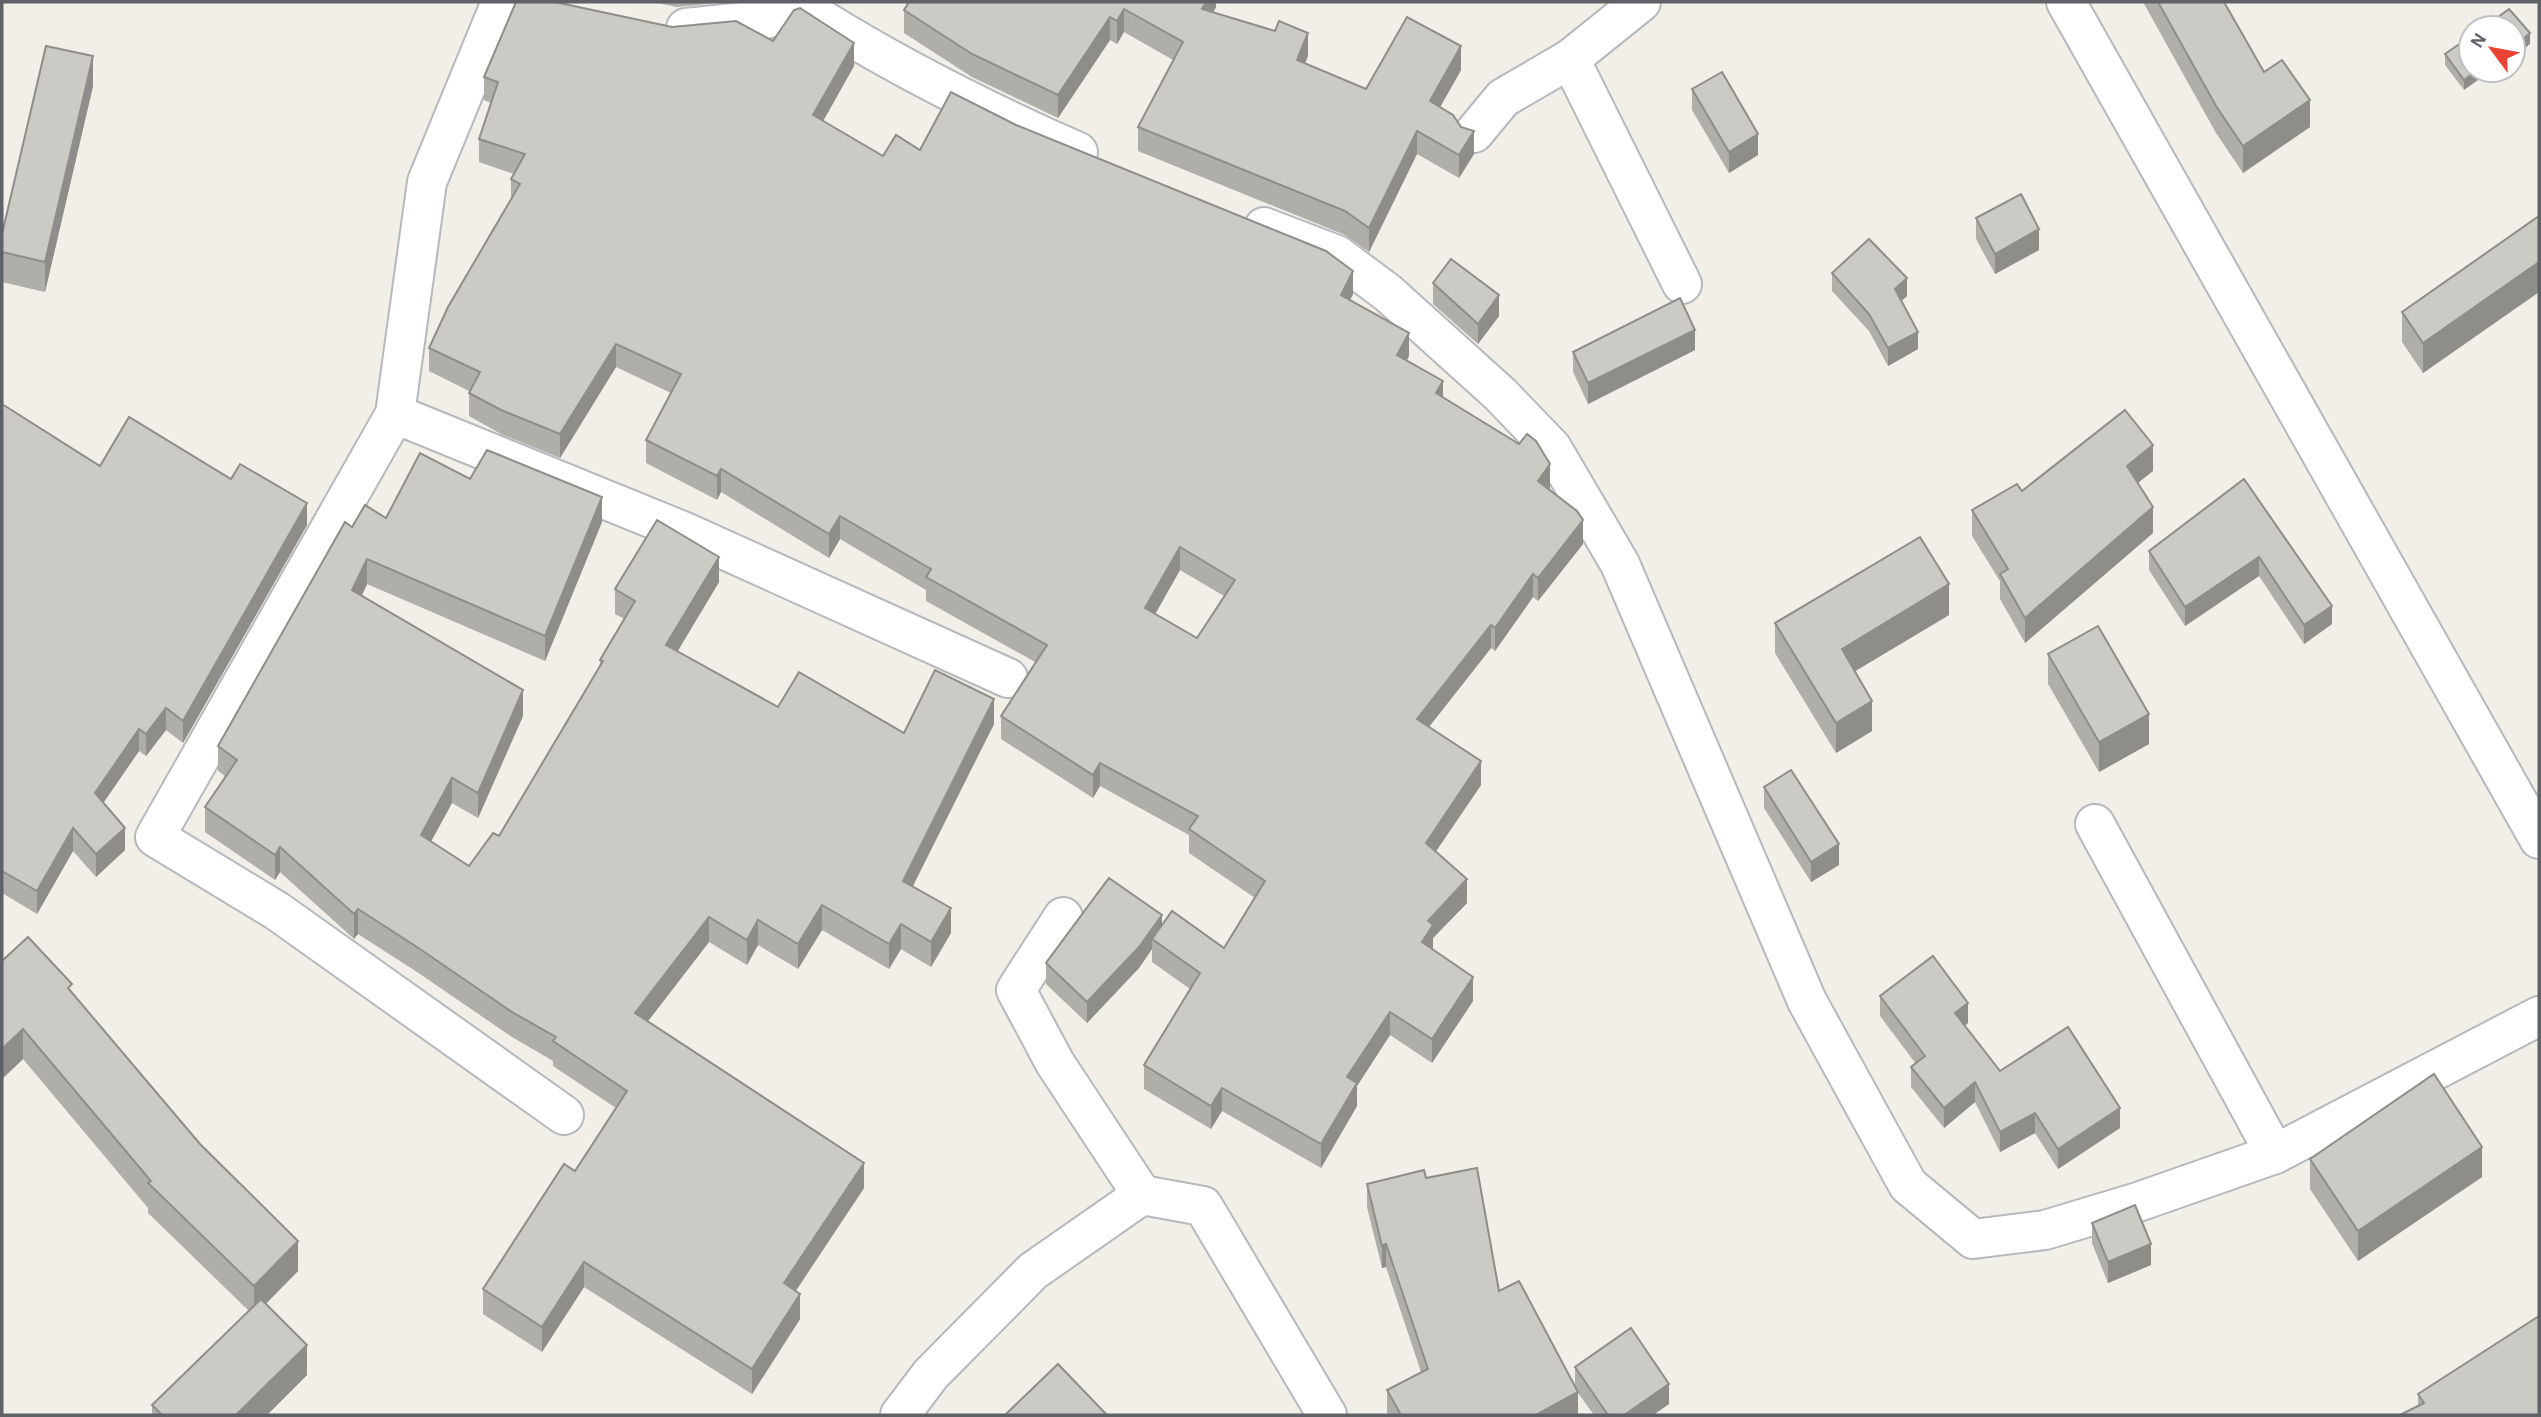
<svg xmlns="http://www.w3.org/2000/svg" width="2541" height="1417" viewBox="0 0 2541 1417" font-family="'Alegreya Sans',sans-serif">
<style>
.lines{fill:none;stroke-linecap:round;stroke-linejoin:round}
.minor-casing{stroke:#b5b8bc;stroke-width:42}
.minor{stroke:#fff;stroke-width:38}
.wall{fill:#afaea9;fill-rule:evenodd}
.shaded-wall{fill:#8f8d8a}
.building{fill:#cccac5;stroke:#8f8d8a;stroke-width:2;fill-rule:evenodd}
</style>
<rect width="100%" height="100%" fill="#f1efe8"/>
<g class="lines">
<g class="minor-casing">
<g id="minor">
<path d="M501,2L427,182L395,414L155,837L277,911L564,1115"/>
<path d="M2066,2L2539,839"/>
<path d="M686,28L762,20L804,8C891,64 983,110 1078,152"/>
<path d="M1570,59L1682,284"/>
<path d="M1474,133L1503,98L1570,59L1641,2"/>
<path d="M1264,227L1337,255L1388,293L1500,394L1552,448L1620,564L1807,1001L1908,1185L1973,1239L2045,1230L2138,1202L2275,1154L2539,1016"/>
<path d="M395,414L685,532L1008,678"/>
<path d="M2095,824L2275,1154"/>
<path d="M1063,917L1016,990L1055,1063L1142,1195"/>
<path d="M900,1415L931,1374L1033,1271L1142,1195L1203,1206L1327,1415"/>
</g>
</g>
<use href="#minor" class="minor"/>
</g>
<g class="wall">
<path d="M653,2H726L677,7Z"/>
<path d="M906,2H1216V7L1213,13L1308,56L1305,63L1366,89L1461,70L1440,107L1474,154L1459,178L1417,154L1369,252L1345,235L1138,151V127L1173,60L1124,32L1117,44L1110,40L1058,118L972,77L904,33V10L908,3Z"/>
<path d="M2143,2H2224L2264,72L2310,127L2243,173L2216,133Z"/>
<path d="M672,27L773,41L854,66L823,121L883,156L920,150L1353,294L1350,300L1409,356L1407,360L1443,397L1550,488L1549,489L1583,544L1538,601L1533,597L1495,651L1491,648L1429,727L1481,785L1436,851L1467,903L1433,938V950L1473,1001L1432,1063L1390,1035L1357,1086V1106L1321,1168L1222,1111L1211,1129L1144,1089V1065L1190,989L1152,962V949L1139,968L1087,1023L1046,984V963L1162,926L1224,948L1255,898L1189,853V835L1100,786L1093,798L1001,739V716L1035,662L926,601V590L840,539L829,558L721,492L717,500L646,463V440L671,393L616,367L560,458L501,434L469,416V391L429,371V348L511,200V179L514,174L479,162V139L491,103L484,100V77ZM1180,570L1224,596L1197,638L1155,614Z"/>
<path d="M2471,36L2464,90L2445,65V54Z"/>
<path d="M93,86L45,292L2,282V234Z"/>
<path d="M1692,89L1758,155L1729,173L1692,110Z"/>
<path d="M2539,216V292L2423,373L2402,342V312Z"/>
<path d="M1976,218L2039,250L1995,274L1976,239Z"/>
<path d="M1832,273L1907,296L1901,301L1918,349L1888,366L1869,331L1832,291Z"/>
<path d="M1433,283L1499,316L1478,344L1433,304Z"/>
<path d="M1695,350L1588,404L1573,372V352Z"/>
<path d="M2,404L100,466L307,525L183,743L166,730L146,756L139,751L103,803L125,850L96,877L73,851L37,914L2,893Z"/>
<path d="M2153,471L2138,483L2153,533L2025,643L2000,599V581L1972,536V510L2022,491Z"/>
<path d="M470,479L602,522L545,661L367,584L362,596L523,716L478,818L452,803L431,841L469,866L499,836L600,666V660L624,619L615,614V589L719,582L678,651L778,707L904,733L994,724L912,886L951,933L931,967L901,949L889,969L822,930L798,969L758,945L747,965L709,942L648,1021L864,1188L796,1291L800,1319L752,1394L584,1287L542,1352L483,1314V1289L575,1171L616,1108L553,1066V1061L512,1037L417,972L358,934L354,939L280,872L275,880L205,832V807L225,776L218,771V746L352,527L386,518Z"/>
<path d="M2244,479L2332,624L2304,644L2259,576L2185,626L2149,570V551Z"/>
<path d="M1949,615L1855,671L1872,731L1836,753L1775,653V623Z"/>
<path d="M2048,654L2149,744L2099,772L2048,684Z"/>
<path d="M1764,787L1839,865L1811,882L1764,808Z"/>
<path d="M2,961L72,992L298,1271L266,1303L307,1375L267,1415H152V1405L249,1311L148,1213V1208L23,1059L2,1079Z"/>
<path d="M1880,996L1968,1023L1965,1026L2000,1071L2120,1128L2058,1169L2035,1133L2000,1152L1975,1102L1944,1128L1911,1087V1067L1916,1064L1880,1016Z"/>
<path d="M2310,1159L2482,1177L2358,1261L2310,1189Z"/>
<path d="M1426,1178L1499,1291L1575,1386V1367L1669,1404L1653,1415H1594L1578,1393V1414L1576,1415H1389L1387,1413V1390L1421,1372L1386,1267L1382,1268L1367,1207V1184Z"/>
<path d="M2092,1223L2151,1265L2108,1283L2092,1243Z"/>
<path d="M2418,1394L2539,1415L2418,1406Z"/>
</g>
<g class="shaded-wall">
<path d="M1206,2H1216V7L1202,32V9Z"/>
<path d="M1124,9V32L1117,44V21Z"/>
<path d="M1110,17V40L1058,118V95Z"/>
<path d="M1308,33V56L1297,83V60Z"/>
<path d="M2530,33V44L2513,58V48Z"/>
<path d="M854,43V66L813,139V115Z"/>
<path d="M1461,46V70L1430,125V101Z"/>
<path d="M93,56V86L45,292V262Z"/>
<path d="M2477,70H2492L2464,90V80Z"/>
<path d="M2310,100V127L2243,173V146Z"/>
<path d="M1417,131V154L1369,252V228Z"/>
<path d="M1474,131V154L1459,178V155Z"/>
<path d="M1758,134V155L1729,173V152Z"/>
<path d="M2039,229V250L1995,274V254Z"/>
<path d="M2539,262V292L2423,373V343Z"/>
<path d="M1353,271V294L1341,318V295Z"/>
<path d="M1907,278V296L1895,307V289Z"/>
<path d="M1499,295V316L1478,344V324Z"/>
<path d="M1695,330V350L1588,404V383Z"/>
<path d="M1918,332V349L1888,366V348Z"/>
<path d="M1409,333V356L1397,378V355Z"/>
<path d="M616,344V367L560,458V434Z"/>
<path d="M1443,381V404L1436,393Z"/>
<path d="M2153,445V471L2127,491V466Z"/>
<path d="M1550,464V488L1538,504V481Z"/>
<path d="M721,469V492L717,500V476Z"/>
<path d="M602,497V522L545,661V636Z"/>
<path d="M307,503V525L183,743V721Z"/>
<path d="M2153,507V533L2025,643V618Z"/>
<path d="M840,516V539L829,558V534Z"/>
<path d="M1583,520V544L1538,601V578Z"/>
<path d="M1180,547V570L1145,632V608Z"/>
<path d="M719,557V582L666,670V645Z"/>
<path d="M2259,557V576L2185,626V607Z"/>
<path d="M367,559V584L352,615V590Z"/>
<path d="M1533,574V597L1495,651V628Z"/>
<path d="M1949,584V615L1842,679V649Z"/>
<path d="M2332,606V624L2304,644V625Z"/>
<path d="M1491,625V648L1417,742V719Z"/>
<path d="M523,690V716L478,818V793Z"/>
<path d="M994,699V724L903,906V881Z"/>
<path d="M1872,701V731L1836,753V723Z"/>
<path d="M166,708V730L146,756V734Z"/>
<path d="M2149,714V744L2099,772V742Z"/>
<path d="M139,729V751L95,815V793Z"/>
<path d="M1481,761V785L1426,866V843Z"/>
<path d="M1100,763V786L1093,798V775Z"/>
<path d="M452,778V803L421,860V835Z"/>
<path d="M73,828V851L37,914V891Z"/>
<path d="M125,828V850L96,877V854Z"/>
<path d="M1839,844V865L1811,882V862Z"/>
<path d="M280,847V872L275,880V855Z"/>
<path d="M1467,879V903L1433,938V948L1422,966V942L1428,921Z"/>
<path d="M822,905V930L798,969V944Z"/>
<path d="M951,908V933L931,967V942Z"/>
<path d="M358,909V934L354,939V914Z"/>
<path d="M1162,915V935L1152,939V949L1139,968L1087,1023V1002Z"/>
<path d="M709,917V942L635,1038V1013Z"/>
<path d="M758,920V945L747,965V940Z"/>
<path d="M901,924V949L889,969V944Z"/>
<path d="M1473,977V1001L1432,1063V1039Z"/>
<path d="M1968,1003V1023L1955,1033V1013Z"/>
<path d="M1390,1012V1035L1357,1086V1106L1321,1168V1144L1347,1077Z"/>
<path d="M23,1029V1059L2,1079V1049Z"/>
<path d="M1975,1082V1102L1944,1128V1108Z"/>
<path d="M1222,1088V1111L1211,1129V1106Z"/>
<path d="M2120,1108V1128L2058,1169V1149Z"/>
<path d="M2035,1113V1133L2000,1152V1132Z"/>
<path d="M2482,1147V1177L2358,1261V1231Z"/>
<path d="M864,1163V1188L784,1308V1283Z"/>
<path d="M298,1241V1271L254,1316V1286Z"/>
<path d="M1386,1244V1267L1382,1268V1246Z"/>
<path d="M2151,1244V1265L2108,1283V1262Z"/>
<path d="M584,1262V1287L542,1352V1327Z"/>
<path d="M800,1294V1319L752,1394V1369Z"/>
<path d="M307,1345V1375L267,1415H236Z"/>
<path d="M1669,1384V1404L1653,1415H1624Z"/>
<path d="M1578,1392V1414L1536,1415Z"/>
</g>
<g class="building">
<path d="M516,2H555L672,27L736,21L773,41L794,10L800,8L854,43L813,115L883,156L896,135L920,150L951,92L1016,125L1326,251L1353,271L1341,295L1409,333L1397,355L1443,381L1436,393L1519,444L1527,434L1536,441L1550,464L1538,481L1577,511L1583,520L1538,578L1533,574L1495,628L1491,625L1417,719L1481,761L1426,843L1467,879L1428,921L1433,925L1422,942L1473,977L1432,1039L1390,1012L1347,1077L1357,1083L1321,1144L1222,1088L1211,1106L1144,1065L1200,973L1152,939L1172,911L1224,948L1265,881L1189,829L1198,816L1100,763L1093,775L1001,716L1047,645L926,577L931,569L840,516L829,534L721,469L717,476L646,440L681,374L616,344L560,434L501,410L469,393L480,372L429,348L448,307L520,184L511,179L525,154L479,139L498,82L484,77ZM1180,547L1235,580L1197,638L1145,608Z"/>
<path d="M909,2H1206L1202,9L1275,31L1279,21L1308,33L1297,60L1366,89L1407,17L1461,46L1430,101L1453,115L1461,127L1474,131L1459,155L1417,131L1369,228L1345,211L1138,127L1183,42L1124,9L1117,21L1110,17L1058,95L972,54L904,10Z"/>
<path d="M2158,2H2224L2264,72L2282,60L2310,100L2243,146L2216,106Z"/>
<path d="M2509,9L2530,33L2513,48V28H2483Z"/>
<path d="M2471,36V70H2477L2464,80L2445,54Z"/>
<path d="M46,46L93,56L45,262L2,252V234Z"/>
<path d="M1722,72L1758,134L1729,152L1692,89Z"/>
<path d="M2021,194L2039,229L1995,254L1976,218Z"/>
<path d="M2539,216V262L2423,343L2402,312Z"/>
<path d="M1869,239L1907,278L1895,289L1918,332L1888,348L1869,314L1832,273Z"/>
<path d="M1451,259L1499,295L1478,324L1433,283Z"/>
<path d="M1680,298L1695,330L1588,383L1573,352Z"/>
<path d="M2,404L100,466L129,417L231,479L240,464L307,503L183,721L166,708L146,734L139,729L95,793L125,828L96,854L73,828L37,891L2,871Z"/>
<path d="M2125,410L2153,445L2127,466L2153,507L2025,618L2000,574L2008,569L1972,510L2017,484L2022,491Z"/>
<path d="M487,450L602,497L545,636L367,559L352,590L523,690L478,793L452,778L421,835L469,866L493,833L499,836L603,661L600,660L635,601L615,589L657,520L719,557L666,645L778,707L799,672L904,733L935,670L994,699L903,881L951,908L931,942L901,924L889,944L822,905L798,944L758,920L747,940L709,917L635,1013L864,1163L784,1283L800,1294L752,1369L584,1262L542,1327L483,1289L564,1164L575,1171L627,1091L553,1041L556,1037L512,1012L417,947L358,909L354,914L280,847L275,855L205,807L237,760L218,746L345,522L352,527L365,505L386,518L420,453L470,479Z"/>
<path d="M2244,479L2332,606L2304,625L2259,557L2185,607L2149,551Z"/>
<path d="M1920,537L1949,584L1842,649L1872,701L1836,723L1775,623Z"/>
<path d="M2098,626L2149,714L2099,742L2048,654Z"/>
<path d="M1791,770L1839,844L1811,862L1764,787Z"/>
<path d="M1109,878L1162,915L1139,947L1087,1002L1046,963Z"/>
<path d="M28,937L72,984L68,988L200,1144L298,1241L254,1286L148,1183L151,1181L23,1029L2,1049V961Z"/>
<path d="M1933,956L1968,1003L1955,1013L2000,1071L2068,1027L2120,1108L2058,1149L2035,1113L2000,1132L1975,1082L1944,1108L1911,1067L1925,1056L1880,996Z"/>
<path d="M2434,1074L2482,1147L2358,1231L2310,1159Z"/>
<path d="M1477,1168L1499,1291L1519,1281L1578,1392L1536,1415H1401L1387,1390L1428,1369L1386,1244L1382,1246L1367,1184L1424,1170L1426,1178Z"/>
<path d="M2135,1205L2151,1244L2108,1262L2092,1223Z"/>
<path d="M261,1299L307,1345L236,1415H162L152,1405Z"/>
<path d="M2539,1316V1415H2400L2424,1403L2418,1394Z"/>
<path d="M1631,1328L1669,1384L1624,1415H1608L1575,1367Z"/>
<path d="M1058,1364L1107,1415H1005Z"/>
</g>
<rect width="2541" height="1417" fill="none" stroke="#5f6368" stroke-width="7"/>
<g transform="translate(2492 49) rotate(302)"><circle r="33" fill="#ffffff" stroke="#bfc1c3" stroke-width="2"/>
<path d="M0-5L12 26L0 18L-12 26Z" fill="#ea4335"/>
<text y="-10" font-size="19" font-weight="bold" text-anchor="middle" fill="#5f6368">N</text>
</g>
</svg>
